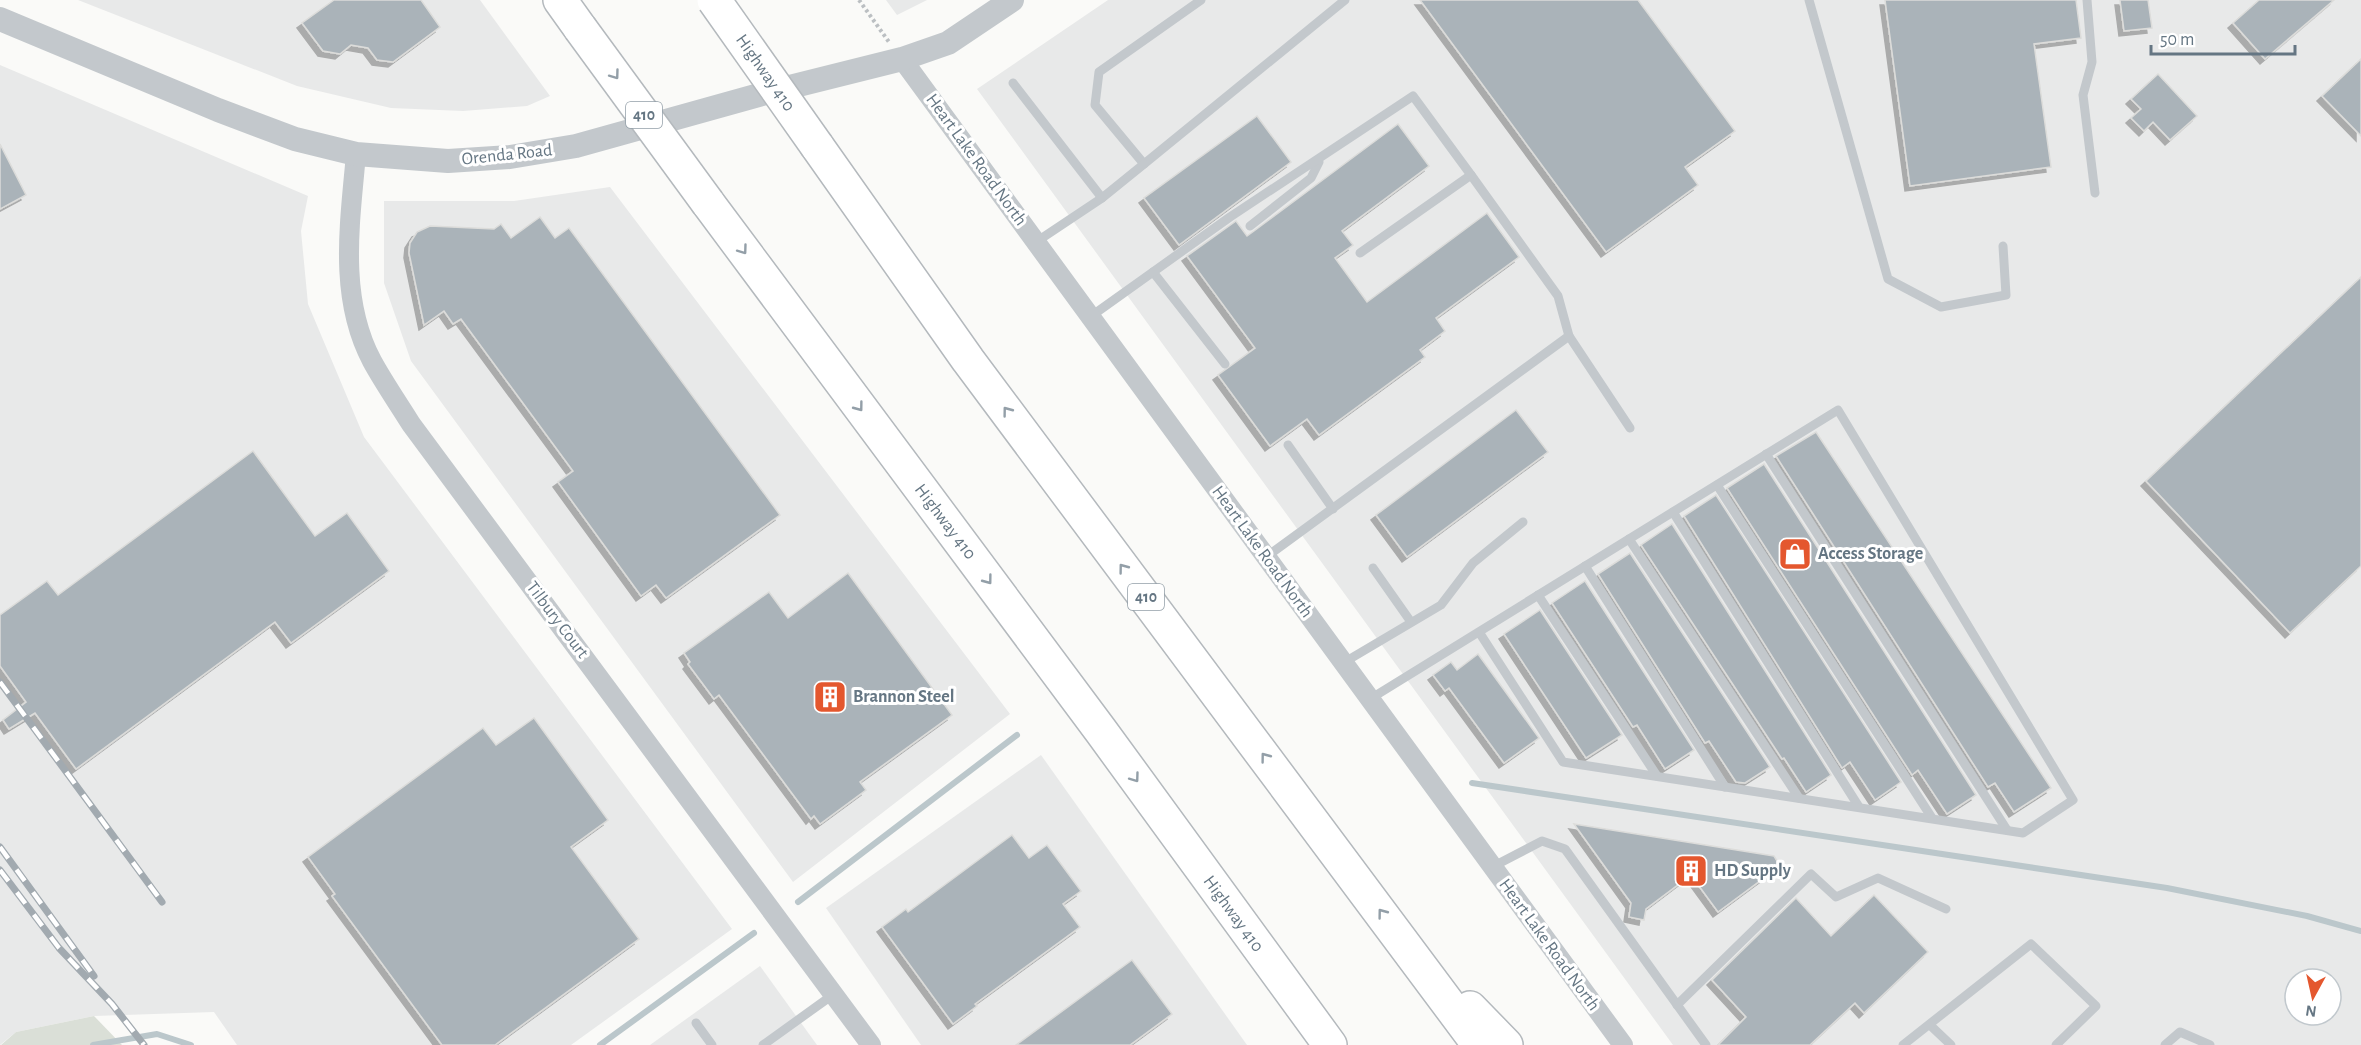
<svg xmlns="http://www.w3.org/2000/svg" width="2361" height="1045" viewBox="0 0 2361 1045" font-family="'Alegreya Sans',sans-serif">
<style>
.built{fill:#e8e9e9;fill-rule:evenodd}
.green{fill:#dadfd7}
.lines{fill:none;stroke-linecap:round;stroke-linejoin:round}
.stream{stroke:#bbc7cb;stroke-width:6}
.building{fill:#aab3b9;stroke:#dcdcda;stroke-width:1.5;filter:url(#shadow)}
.motorway-casing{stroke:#b4b9bd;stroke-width:36}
.path{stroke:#bbbfc2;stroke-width:4;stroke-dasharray:3 3;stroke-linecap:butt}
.service{stroke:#c3c8cc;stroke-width:9}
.minor{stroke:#c3c8cc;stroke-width:20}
.tertiary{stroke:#c3c8cc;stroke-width:24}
.motorway{stroke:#fff;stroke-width:33}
.rail-casing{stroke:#a2aab0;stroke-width:7}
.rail{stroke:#fff;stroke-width:4.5;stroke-dasharray:14;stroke-linecap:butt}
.motorway-bridge-casing{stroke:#b4b9bd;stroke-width:36;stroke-linecap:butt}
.motorway-bridge{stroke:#fff;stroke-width:33}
.oneway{stroke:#939fa8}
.labels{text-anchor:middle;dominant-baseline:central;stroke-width:6;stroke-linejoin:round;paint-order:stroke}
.shield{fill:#fff;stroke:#939fa8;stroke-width:1.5}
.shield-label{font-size:16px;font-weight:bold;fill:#657683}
.street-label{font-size:18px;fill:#657683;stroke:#fff}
.poi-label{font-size:18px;font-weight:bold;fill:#657683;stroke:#fff;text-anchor:start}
</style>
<defs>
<filter id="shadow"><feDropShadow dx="-5" dy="5" stdDeviation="0" flood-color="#0004"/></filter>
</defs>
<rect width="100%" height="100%" fill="#fafaf8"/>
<g class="built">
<path d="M78,0H480L550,96L527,106L463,111L391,108L297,86Z"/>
<path d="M886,0H927L897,15Z"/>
<path d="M1108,0H2361V1045H1673L977,89ZM2295,979H2331V1015H2295Z"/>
<path d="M0,65L308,196L301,231L308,304L364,437L732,929L571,1045H237L214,1012L94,1016L16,1032L0,1045Z"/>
<path d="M610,187L1010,714L793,882L411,361L384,283V201H514Z"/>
<path d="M1041,755L1247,1045H921L826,908Z"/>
<path d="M760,966L817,1045H650Z"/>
</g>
<path class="green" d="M94,1016L122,1045H1L16,1032Z"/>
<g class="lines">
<g class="stream">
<path d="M1472,783L2167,888L2307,916L2361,931"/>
<path d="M798,902L1017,735"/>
<path d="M93,1045L157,1034L191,1045"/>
<path d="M600,1045L754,933"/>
</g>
</g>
<g class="building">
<path d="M334,0H421L440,27L393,62L377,60L368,48L351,45L340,54L323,51L302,23Z"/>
<path d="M1420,0H1638L1735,131L1685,167L1698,185L1606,252Z"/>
<path d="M1885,0H2076L2081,38L2034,44L2051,167L1910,186Z"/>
<path d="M2120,0H2148L2152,28L2124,31Z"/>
<path d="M2259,0H2334L2265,59L2233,23Z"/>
<path d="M2361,59V136L2322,96Z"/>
<path d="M2158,74L2197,116L2170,140L2153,122L2144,131L2131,118L2141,109L2131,99Z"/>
<path d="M1257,116L1291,162L1179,245L1144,198Z"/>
<path d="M1398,124L1429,166L1342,231L1353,245L1335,258L1367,302L1487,213L1519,257L1436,318L1445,331L1420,350L1425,357L1319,435L1307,419L1270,446L1218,375L1255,348L1187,256L1236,221L1247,236L1254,231Z"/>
<path d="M0,144L26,195L0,209Z"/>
<path d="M540,217L555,238L569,228L780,515L666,598L656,585L641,596L558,482L573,471L461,319L453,324L444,311L424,325L409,253L410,243L417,232L430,226L494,229L501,224L511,238Z"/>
<path d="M2361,277V566L2290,633L2146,481Z"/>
<path d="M1516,410L1548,452L1407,557L1376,515Z"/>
<path d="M1816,432L2051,788L2014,812L1995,783L1988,787L1776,456Z"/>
<path d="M253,451L315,536L347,513L389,571L291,643L275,622L76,769L35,713L9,729L3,720L26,702L0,666V615L47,581L58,595Z"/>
<path d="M1764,464L1976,795L1947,814L1918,770L1912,775L1727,488Z"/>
<path d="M1716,495L1901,782L1875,800L1850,762L1842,768L1684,516Z"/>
<path d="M1672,524L1831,775L1806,792L1784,758L1782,759L1641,545Z"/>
<path d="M1630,553L1770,767L1745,783L1736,782L1709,741L1705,743L1598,574Z"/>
<path d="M848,573L952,715L860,782L866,790L820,824L814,816L811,819L719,695L714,699L688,664L690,662L684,653L769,592L788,618Z"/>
<path d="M1585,581L1694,750L1665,769L1637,725L1633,727L1552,603Z"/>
<path d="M1540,610L1622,735L1586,758L1504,634Z"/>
<path d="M1478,654L1539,738L1504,763L1449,688L1445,691L1433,675L1451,662L1457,670Z"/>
<path d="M534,718L608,820L571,847L639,939L495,1045H442L332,896L335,894L308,857L483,728L496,745Z"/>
<path d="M1574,824L1774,856L1780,866L1718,912L1691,875L1646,909L1644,920L1629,917L1631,903Z"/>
<path d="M1012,835L1029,858L1047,845L1081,891L1063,904L1080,927L975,1004L977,1006L953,1024L882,927L906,909L908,912Z"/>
<path d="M1874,895L1928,952L1864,1013L1855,1003L1810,1045H1718L1746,1017L1712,980L1796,898L1831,936Z"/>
<path d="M1132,960L1172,1014L1130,1045H1016Z"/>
</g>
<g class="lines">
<g class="motorway-casing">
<g id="motorway">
<path d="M560,0L580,28"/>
<path d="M817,146L968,360L1479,1045"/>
<path d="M708,203L1101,731L1330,1045"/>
<path d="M1470,1008L1506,1045"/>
</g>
</g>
<path class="path" d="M859,0L889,42"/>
<g class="service">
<path d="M1201,0L1099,72L1095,105L1144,164L1345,0"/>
<path d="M1809,0L1888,279L1941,307L2006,295L2003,246"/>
<path d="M2087,0L2092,62L2083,95L2095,193"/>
<path d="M1013,83L1102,198"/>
<path d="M1250,226L1311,178L1319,162"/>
<path d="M1036,242L1102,198L1144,164"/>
<path d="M1360,253L1471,175L1558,296L1569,336"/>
<path d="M1153,272L1225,364"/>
<path d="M1090,317L1230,217L1413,96L1471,175"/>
<path d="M1288,445L1333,509"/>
<path d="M1766,454L2007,830"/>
<path d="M1717,485L1932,818"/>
<path d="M1673,512L1859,807"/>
<path d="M1629,539L1799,798"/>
<path d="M1266,557L1569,336L1630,428"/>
<path d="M1585,566L1725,787"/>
<path d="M1373,568L1411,622"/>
<path d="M1538,595L1657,776"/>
<path d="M1343,663L1441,605L1473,563L1523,522"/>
<path d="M1370,699L1838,410L2073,800L2023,833L1563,762L1479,632"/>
<path d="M1492,867L1542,841L1565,849L1706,1045"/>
<path d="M1677,1005L1811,874L1836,897L1878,878L1946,909"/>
<path d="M696,1023L712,1045"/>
<path d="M1931,1026L1951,1045"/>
<path d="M763,1045L834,994"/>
<path d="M1903,1045L2031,944L2096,1006L2056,1045"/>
<path d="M2165,1045L2180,1032L2210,1045"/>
</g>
<g class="minor">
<path d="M902,59L1623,1045"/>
<path d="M356,154C350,223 338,297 372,361C384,383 398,403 411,424L871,1045"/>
</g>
<path class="tertiary" d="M0,19L218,110L295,139L356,154L448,161L510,157L576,146L766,93L902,59L948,43L1012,0"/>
<use href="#motorway" class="motorway"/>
<g class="rail-casing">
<g id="rail">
<path d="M0,682L162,902"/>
<path d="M0,847L94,976"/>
<path d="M0,870L59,948L112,1004L144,1045"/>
</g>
</g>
<use href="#rail" class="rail"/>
<g class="motorway-bridge-casing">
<g id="motorway-bridge">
<path d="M714,0L817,146"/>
<path d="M580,28L708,203"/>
</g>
</g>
<use href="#motorway-bridge" class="motorway-bridge"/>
</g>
<defs><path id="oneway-chevron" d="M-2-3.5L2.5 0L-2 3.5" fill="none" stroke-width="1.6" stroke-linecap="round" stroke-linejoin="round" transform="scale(1.5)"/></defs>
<g class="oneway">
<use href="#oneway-chevron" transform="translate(615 75) rotate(54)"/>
<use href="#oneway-chevron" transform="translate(743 250) rotate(54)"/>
<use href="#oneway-chevron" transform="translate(859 407) rotate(53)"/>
<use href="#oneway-chevron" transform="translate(1007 411) rotate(-127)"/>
<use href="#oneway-chevron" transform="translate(1123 568) rotate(-127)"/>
<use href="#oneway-chevron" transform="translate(988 580) rotate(53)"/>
<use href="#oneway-chevron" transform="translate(1265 757) rotate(-127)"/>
<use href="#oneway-chevron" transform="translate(1135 778) rotate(54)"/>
<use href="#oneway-chevron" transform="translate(1382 913) rotate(-127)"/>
</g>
<defs>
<g id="shop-square" transform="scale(1.725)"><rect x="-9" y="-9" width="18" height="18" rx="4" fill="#e4572e" stroke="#fff"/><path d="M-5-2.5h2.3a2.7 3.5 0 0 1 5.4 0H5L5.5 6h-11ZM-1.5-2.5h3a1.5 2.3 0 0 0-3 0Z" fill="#fff"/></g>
<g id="building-square" transform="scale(1.725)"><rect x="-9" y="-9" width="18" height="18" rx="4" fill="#e4572e" stroke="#fff"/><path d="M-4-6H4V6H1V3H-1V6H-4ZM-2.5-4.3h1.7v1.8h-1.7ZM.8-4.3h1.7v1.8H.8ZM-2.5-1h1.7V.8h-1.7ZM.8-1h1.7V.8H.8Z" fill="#fff"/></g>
</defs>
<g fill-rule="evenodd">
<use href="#shop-square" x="1795" y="554"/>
<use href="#building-square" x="830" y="697"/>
<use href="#building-square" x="1691" y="871"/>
</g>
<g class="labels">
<g class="shield">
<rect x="626" y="102" width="36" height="26" rx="4.5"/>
<rect x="1128" y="584" width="36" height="26" rx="4.5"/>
</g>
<g class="shield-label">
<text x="644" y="115">410</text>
<text x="1146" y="597">410</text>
</g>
<g class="street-label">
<text transform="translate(765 73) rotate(55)">Highway 410</text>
<text transform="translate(507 155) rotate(-6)">Orenda Road</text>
<text transform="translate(976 160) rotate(54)">Heart Lake Road North</text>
<text transform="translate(945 522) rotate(53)">Highway 410</text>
<text transform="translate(1262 552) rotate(54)">Heart Lake Road North</text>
<text transform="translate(557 620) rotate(53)">Tilbury Court</text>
<text transform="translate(1233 914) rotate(54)">Highway 410</text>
<text transform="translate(1549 945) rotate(54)">Heart Lake Road North</text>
</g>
<g class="poi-label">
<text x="1818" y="554">Access Storage</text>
<text x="853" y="697">Brannon Steel</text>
<text x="1714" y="871">HD Supply</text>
</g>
</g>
<g transform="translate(2313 997) rotate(188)"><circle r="28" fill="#ffffff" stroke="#c1c8cd" stroke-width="1.5"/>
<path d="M0-4.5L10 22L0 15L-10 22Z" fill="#e4572e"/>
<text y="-9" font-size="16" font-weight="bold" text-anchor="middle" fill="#657683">N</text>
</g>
<path d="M2151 45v9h144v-9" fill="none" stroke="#657683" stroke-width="3"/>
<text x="2160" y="45" font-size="18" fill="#657683" stroke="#ffffff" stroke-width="4.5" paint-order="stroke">50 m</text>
</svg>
